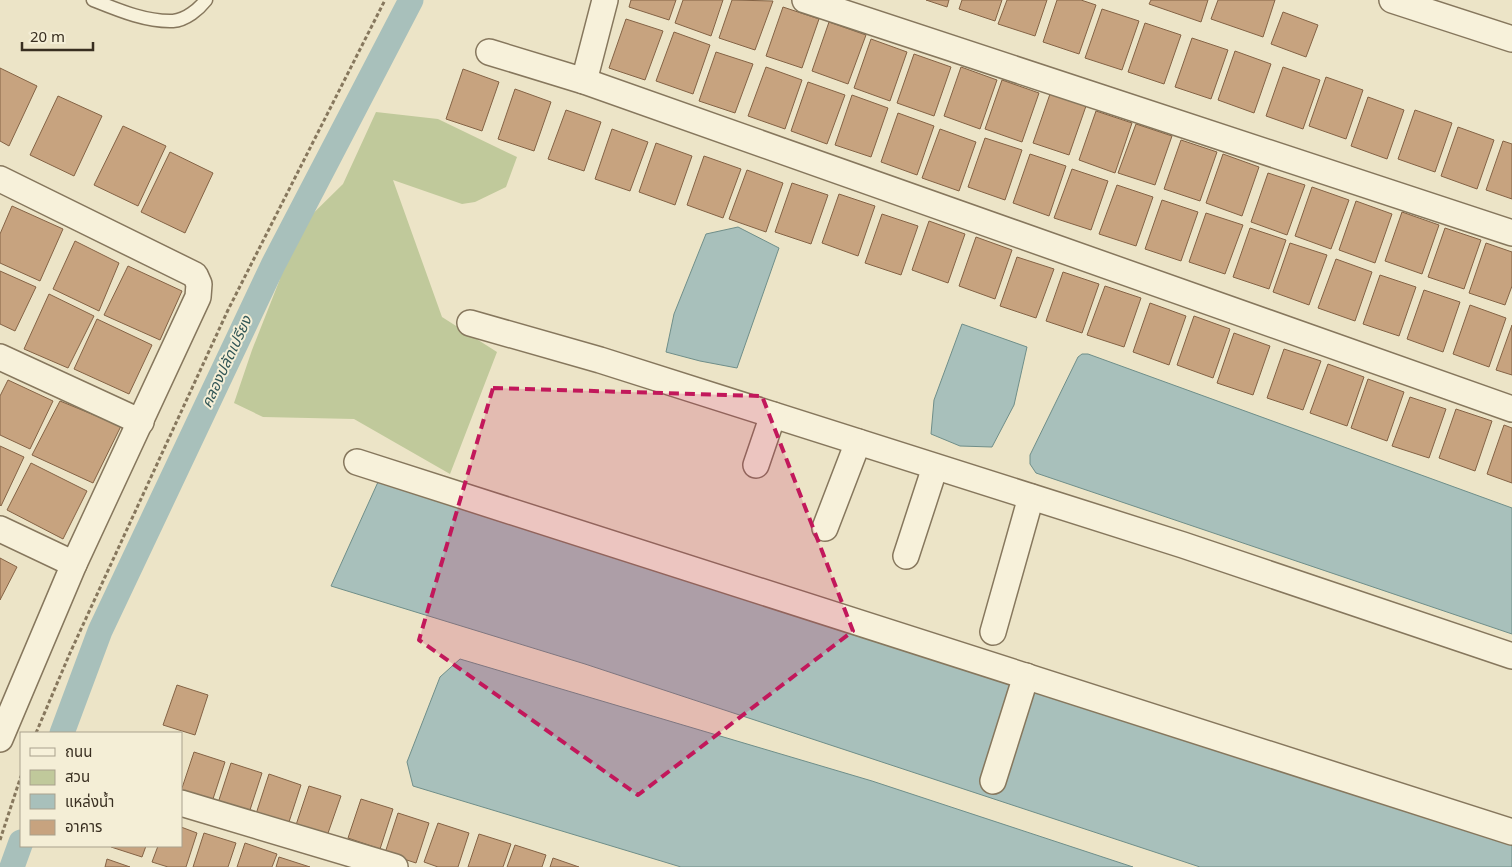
<svg xmlns="http://www.w3.org/2000/svg" width="1512" height="867" viewBox="0 0 1512 867" font-family="Georgia,'Noto Sans Thai',serif">
<style>
.green{fill:#c0c99b}
.water{fill:#a8c0bb;stroke:#6f8e89}
.lines{fill:none;stroke-linecap:round;stroke-linejoin:round}
.canal{stroke:#a8c0bb;stroke-width:25}
.building{fill:#c7a37f;stroke:#846345}
.service-casing{stroke:#86775d;stroke-width:15}
.minor-casing{stroke:#86775d;stroke-width:28}
.path{stroke:#86775d;stroke-width:3;stroke-dasharray:4 2.5;stroke-linecap:butt}
.service{stroke:#f7f1da;stroke-width:12}
.minor{stroke:#f7f1da;stroke-width:25}
.marked{fill:#c2185b;fill-opacity:0.2;stroke:#c2185b;stroke-width:4;stroke-dasharray:10 6;stroke-linejoin:round}
.labels{text-anchor:middle;dominant-baseline:central;stroke-width:4;stroke-linejoin:round;paint-order:stroke}
.water-label{font-size:15px;font-style:italic;fill:#315656;stroke:#f4eed6}
</style>
<rect width="100%" height="100%" fill="#ece4c7"/>
<path class="green" d="M376,112L438,119L517,157L506,187L475,202L462,204L393,180L442,317L497,352L450,474L354,419L263,417L234,403L252,350L280,279L285,241L343,184Z"/>
<g class="water">
<path d="M738,227L779,248L737,368L700,361L666,352L674,314L706,234Z"/>
<path d="M962,324L1027,347L1014,405L992,447L960,446L931,434L934,400Z"/>
<path d="M1082,354H1088L1512,508V634L1036,473L1030,464V455L1078,357Z"/>
<path d="M378,482L749,596L1512,845V867H1200L585,664L331,586Z"/>
<path d="M460,659L872,781L1133,867H681L413,786L407,762L440,677Z"/>
</g>
<g class="lines">
<g class="canal">
<path d="M62,733L100,631L273,265L411,0"/>
<path d="M12,867L21,842"/>
</g>
</g>
<g class="building">
<path d="M631,0H676L669,20L629,7Z"/>
<path d="M683,0H723L711,36L675,23Z"/>
<path d="M732,0L773,1L755,50L719,38Z"/>
<path d="M926,0H949L947,7Z"/>
<path d="M962,0H1002L995,21L959,9Z"/>
<path d="M1007,0H1047L1035,36L998,24Z"/>
<path d="M1057,0H1081L1096,5L1079,54L1043,42Z"/>
<path d="M1151,0H1208L1201,22L1149,4Z"/>
<path d="M1218,0H1275L1263,37L1211,19Z"/>
<path d="M783,7L819,19L802,68L766,56Z"/>
<path d="M1102,9L1139,21L1122,70L1085,58Z"/>
<path d="M1283,12L1318,25L1306,57L1271,44Z"/>
<path d="M626,19L663,31L645,80L609,68Z"/>
<path d="M829,22L866,35L848,84L812,71Z"/>
<path d="M1145,23L1181,35L1164,84L1128,72Z"/>
<path d="M674,32L710,45L693,94L656,81Z"/>
<path d="M1192,38L1228,50L1211,99L1175,87Z"/>
<path d="M871,39L907,52L890,101L854,88Z"/>
<path d="M1235,51L1271,64L1254,113L1218,100Z"/>
<path d="M716,52L753,64L735,113L699,101Z"/>
<path d="M914,54L951,67L934,116L897,103Z"/>
<path d="M766,67L802,80L785,129L748,116Z"/>
<path d="M961,67L997,80L980,129L944,116Z"/>
<path d="M1283,67L1320,80L1303,129L1266,116Z"/>
<path d="M0,68L37,86L9,146L0,141Z"/>
<path d="M463,69L499,82L482,131L446,119Z"/>
<path d="M1326,77L1363,90L1346,139L1309,126Z"/>
<path d="M1002,80L1039,93L1022,142L985,129Z"/>
<path d="M808,82L845,95L827,144L791,131Z"/>
<path d="M515,89L551,102L534,151L498,139Z"/>
<path d="M1050,94L1086,106L1069,155L1033,143Z"/>
<path d="M852,95L888,108L871,157L835,145Z"/>
<path d="M58,96L102,116L74,176L30,155Z"/>
<path d="M1368,97L1404,110L1387,159L1351,146Z"/>
<path d="M566,110L601,122L584,171L548,159Z"/>
<path d="M1415,110L1452,123L1435,172L1398,159Z"/>
<path d="M1096,111L1132,123L1115,173L1079,160Z"/>
<path d="M898,113L934,126L917,175L881,162Z"/>
<path d="M1136,124L1172,136L1155,185L1118,173Z"/>
<path d="M123,126L166,146L138,206L94,185Z"/>
<path d="M1458,127L1494,140L1477,189L1441,176Z"/>
<path d="M612,129L648,142L630,191L595,179Z"/>
<path d="M940,129L976,142L959,191L922,178Z"/>
<path d="M985,138L1022,150L1005,200L968,187Z"/>
<path d="M1181,140L1217,152L1200,201L1164,189Z"/>
<path d="M1503,141L1512,144V199L1486,190Z"/>
<path d="M656,143L692,156L675,205L639,192Z"/>
<path d="M170,152L213,173L185,233L141,212Z"/>
<path d="M1030,154L1066,166L1049,216L1013,203Z"/>
<path d="M1223,154L1259,167L1242,216L1206,203Z"/>
<path d="M704,156L741,169L723,218L687,205Z"/>
<path d="M1072,169L1108,181L1091,230L1054,218Z"/>
<path d="M747,170L783,183L766,232L729,219Z"/>
<path d="M1268,173L1305,185L1287,235L1251,222Z"/>
<path d="M792,183L828,195L811,244L775,232Z"/>
<path d="M1117,185L1153,197L1136,246L1099,234Z"/>
<path d="M1312,187L1349,200L1331,249L1295,236Z"/>
<path d="M839,194L875,206L858,256L822,243Z"/>
<path d="M1162,200L1198,212L1181,261L1145,249Z"/>
<path d="M1356,201L1392,214L1375,263L1339,250Z"/>
<path d="M12,206L63,229L40,281L0,263V234Z"/>
<path d="M1402,212L1439,225L1422,274L1385,261Z"/>
<path d="M1206,213L1243,225L1225,274L1189,262Z"/>
<path d="M882,214L918,226L901,275L865,263Z"/>
<path d="M929,221L965,234L948,283L912,270Z"/>
<path d="M1250,228L1286,240L1269,289L1233,277Z"/>
<path d="M1445,228L1481,240L1464,289L1428,277Z"/>
<path d="M976,237L1012,250L995,299L959,286Z"/>
<path d="M75,241L119,263L99,311L53,289Z"/>
<path d="M1290,243L1327,255L1309,305L1273,292Z"/>
<path d="M1486,243L1512,252V286L1505,305L1469,293Z"/>
<path d="M1017,257L1054,269L1036,318L1000,306Z"/>
<path d="M1336,259L1372,272L1355,321L1318,308Z"/>
<path d="M128,266L182,291L160,340L104,315Z"/>
<path d="M0,271L36,287L15,331L0,324Z"/>
<path d="M1063,272L1099,284L1082,333L1046,321Z"/>
<path d="M1380,275L1416,287L1399,336L1363,324Z"/>
<path d="M1105,286L1141,298L1124,347L1087,335Z"/>
<path d="M1424,290L1460,302L1443,352L1407,339Z"/>
<path d="M49,294L94,316L68,368L24,349Z"/>
<path d="M1150,303L1186,316L1169,365L1133,352Z"/>
<path d="M1470,305L1506,318L1489,367L1453,354Z"/>
<path d="M1194,316L1230,329L1213,378L1177,365Z"/>
<path d="M97,319L152,345L129,394L74,369Z"/>
<path d="M1512,325V375L1496,370Z"/>
<path d="M1234,333L1270,346L1253,395L1217,383Z"/>
<path d="M1284,349L1321,361L1303,410L1267,398Z"/>
<path d="M1328,364L1364,377L1347,426L1310,413Z"/>
<path d="M1368,379L1404,392L1387,441L1351,428Z"/>
<path d="M8,380L53,401L30,449L0,435V396Z"/>
<path d="M1410,397L1446,409L1429,458L1392,446Z"/>
<path d="M60,401L121,426L93,483L32,455Z"/>
<path d="M1456,409L1492,421L1475,471L1439,458Z"/>
<path d="M1504,425L1512,428V483L1487,474Z"/>
<path d="M0,446L24,457L1,506L0,505Z"/>
<path d="M31,463L87,491L63,539L7,510Z"/>
<path d="M0,558L17,567L0,600Z"/>
<path d="M177,685L208,695L195,735L163,725Z"/>
<path d="M194,752L225,762L212,802L181,791Z"/>
<path d="M231,763L262,773L249,813L218,803Z"/>
<path d="M269,774L301,785L288,825L256,814Z"/>
<path d="M309,786L341,796L327,836L296,825Z"/>
<path d="M361,799L393,809L380,849L348,838Z"/>
<path d="M398,813L429,823L416,863L385,853Z"/>
<path d="M438,823L469,833L458,867H438L424,862Z"/>
<path d="M181,827L197,833L186,867H168L152,862L158,846H181Z"/>
<path d="M204,833L236,843L228,867H193Z"/>
<path d="M479,834L511,844L503,867H468Z"/>
<path d="M245,843L277,854L272,867H237Z"/>
<path d="M515,845L546,855L542,867H507Z"/>
<path d="M111,846H146L142,857L111,847Z"/>
<path d="M279,857L310,867H276Z"/>
<path d="M553,858L579,867H550Z"/>
<path d="M107,859L130,867H105Z"/>
</g>
<g class="lines">
<g class="service-casing">
<path id="service" d="M93,0C118,10 146,22 173,21C186,20 199,9 206,0"/>
</g>
<g class="minor-casing">
<g id="minor">
<path d="M805,0L1512,233"/>
<path d="M1392,0L1512,39"/>
<path d="M489,52L584,81L1512,409"/>
<path d="M584,81L605,0"/>
<path d="M0,179L195,275L199,284L198,297L74,564L0,739"/>
<path d="M470,323L600,360L1183,545L1512,656"/>
<path d="M0,357L141,422"/>
<path d="M357,462L1512,832"/>
<path d="M756,465L773,415"/>
<path d="M825,528L858,442"/>
<path d="M0,529L74,564"/>
<path d="M906,556L935,467"/>
<path d="M993,632L1031,497"/>
<path d="M993,781L1026,676"/>
<path d="M181,803L395,867"/>
</g>
</g>
<g class="path">
<path d="M36,733L70,653L228,310L385,0"/>
<path d="M0,840L21,776"/>
</g>
<use href="#service" class="service"/>
<use href="#minor" class="minor"/>
</g>
<path class="marked" d="M493,388L762,396L853,631L638,795L419,640Z"/>
<g class="labels">
<g class="water-label">
<text transform="translate(227 362) rotate(-65)">คลองปลัดเปรียง</text>
</g>
</g>
<rect x="20" y="732" width="162" height="115" fill="#f4eed6" stroke="#a9a18d"/>
<rect x="30" y="748" width="25" height="8" fill="#f7f1da" stroke="#a9a18d"/>
<text x="65" y="757" font-size="15" fill="#382e20">ถนน</text>
<rect x="30" y="770" width="25" height="15" fill="#c0c99b" stroke="#a9a18d"/>
<text x="65" y="782" font-size="15" fill="#382e20">สวน</text>
<rect x="30" y="794" width="25" height="15" fill="#a8c0bb" stroke="#a9a18d"/>
<text x="65" y="807" font-size="15" fill="#382e20">แหล่งน้ำ</text>
<rect x="30" y="820" width="25" height="15" fill="#c7a37f" stroke="#a9a18d"/>
<text x="65" y="832" font-size="15" fill="#382e20">อาคาร</text>
<path d="M22 42v8h71v-8" fill="none" stroke="#382e20" stroke-width="2.5"/>
<text x="30" y="42" font-size="15" fill="#382e20" stroke="#f4eed6" stroke-width="4" paint-order="stroke">20 m</text>
</svg>
